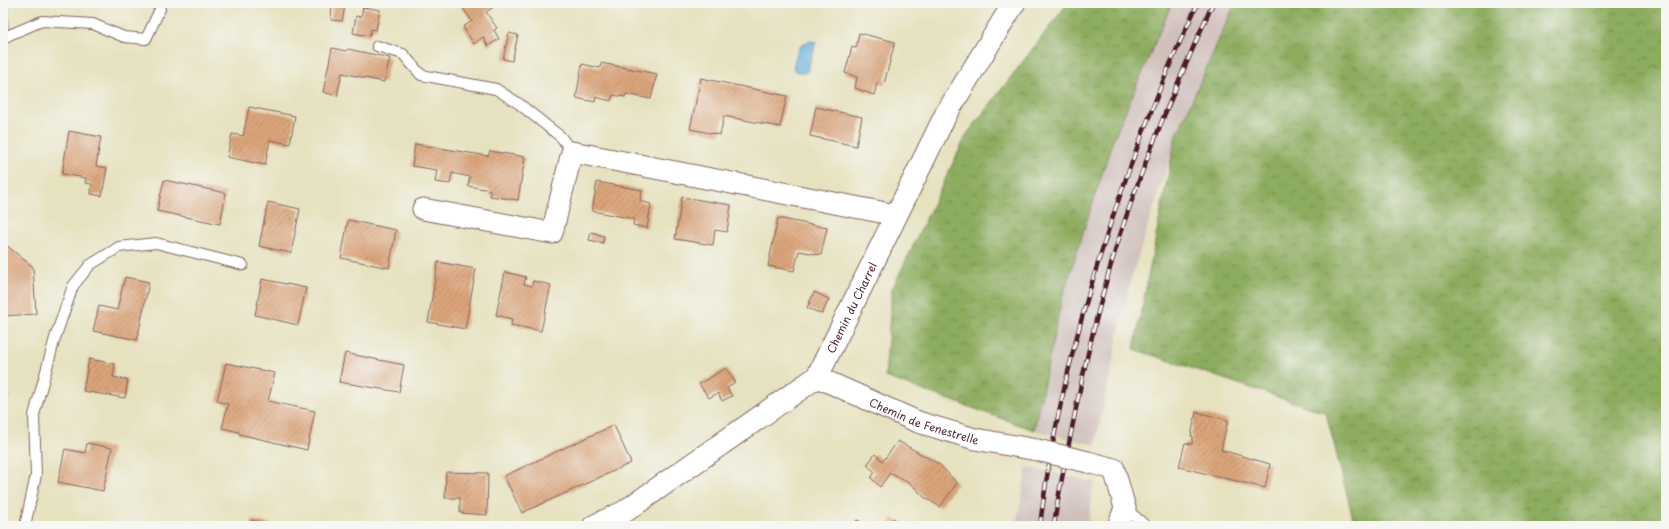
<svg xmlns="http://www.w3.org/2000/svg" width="1669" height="529" viewBox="0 0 1669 529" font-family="'Playpen Sans',sans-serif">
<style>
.railway{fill:#d0c0bc}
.forest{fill:url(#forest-crowns);stroke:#6b6645}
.water{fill:#60acd9;stroke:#556682}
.building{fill:url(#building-hatch)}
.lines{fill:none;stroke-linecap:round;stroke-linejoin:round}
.lane-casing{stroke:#81635e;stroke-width:12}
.street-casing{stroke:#81635e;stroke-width:23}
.secondary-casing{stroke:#81635e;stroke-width:24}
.lane{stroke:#fff;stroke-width:10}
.street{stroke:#fff;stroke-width:21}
.secondary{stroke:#fff;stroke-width:22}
.rail-casing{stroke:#4a1f2b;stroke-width:4.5}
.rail{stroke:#f6f6f2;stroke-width:3;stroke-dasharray:9;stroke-linecap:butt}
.street-bridge-casing{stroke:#81635e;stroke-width:23;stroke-linecap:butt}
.street-bridge{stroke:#fff;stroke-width:21}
.labels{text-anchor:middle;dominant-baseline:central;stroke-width:4;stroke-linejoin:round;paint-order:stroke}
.street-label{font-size:11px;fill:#4a1f2b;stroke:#f6f6f2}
</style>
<defs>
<pattern id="forest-crowns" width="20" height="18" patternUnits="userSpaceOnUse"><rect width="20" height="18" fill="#8cac5f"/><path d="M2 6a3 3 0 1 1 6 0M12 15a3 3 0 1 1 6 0" fill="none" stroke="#748b4f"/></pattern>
<pattern id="building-hatch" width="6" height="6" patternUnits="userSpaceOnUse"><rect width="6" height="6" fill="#dca57b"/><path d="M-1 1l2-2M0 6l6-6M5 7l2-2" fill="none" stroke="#b48665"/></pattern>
</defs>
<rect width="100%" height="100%" fill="#f6f6f2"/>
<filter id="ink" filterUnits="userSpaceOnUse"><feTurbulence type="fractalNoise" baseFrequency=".025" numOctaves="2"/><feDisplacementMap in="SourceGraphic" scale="8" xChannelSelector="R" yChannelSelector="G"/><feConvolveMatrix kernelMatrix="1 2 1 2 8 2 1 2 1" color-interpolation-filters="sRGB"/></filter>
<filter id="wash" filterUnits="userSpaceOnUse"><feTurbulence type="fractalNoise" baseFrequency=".012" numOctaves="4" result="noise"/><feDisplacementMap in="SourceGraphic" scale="16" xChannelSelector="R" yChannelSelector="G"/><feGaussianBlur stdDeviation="0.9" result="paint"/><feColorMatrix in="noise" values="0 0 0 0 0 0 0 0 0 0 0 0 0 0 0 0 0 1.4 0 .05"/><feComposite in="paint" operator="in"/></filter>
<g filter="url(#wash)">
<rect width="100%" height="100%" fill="#e6e1be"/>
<g class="railway">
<path d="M1172,3H1235L1175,140L1130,282L1095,445L1034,430L1062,298L1112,143Z"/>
<path d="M1027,467L1094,482L1088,526H1016Z"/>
</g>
<g class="forest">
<path d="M3,3H7L11,32L3,30Z"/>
<path d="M1068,3H1172L1112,143L1062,298L1034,430L885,377L892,289L967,134Z"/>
<path d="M1235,3H1666V526H1355L1326,413L1134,349L1175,139Z"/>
</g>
<path class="water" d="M810,41L816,42L807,72L804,73L795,71L793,68C796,56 797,43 810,41Z"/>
<g id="blocks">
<g class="building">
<path d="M459,3H494L495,6L486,12L497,28L494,30L499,39L488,46L483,37L474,44L463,27L472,21Z"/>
<path d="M332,4L345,6L342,21L331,20Z"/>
<path d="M363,7L380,10L376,30L371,29L370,36L353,33L356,16L361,17Z"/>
<path d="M509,33L518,35L512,61L503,59Z"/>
<path d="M859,33L895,42L884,84L877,83L874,95L855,88L857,77L845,73L852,47L856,48Z"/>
<path d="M332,48L346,51L348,49L390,58L384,82L342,73L337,96L323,92Z"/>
<path d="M601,63L657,74L651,99L626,94L625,97L613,95L611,101L596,97L595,102L576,98L582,64L600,68Z"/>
<path d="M701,78L787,96L780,127L724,116L720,135L690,129Z"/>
<path d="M249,107L295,116L290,144L270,140L265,165L227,157L232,134L243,136Z"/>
<path d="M816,107L862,117L856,146L810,136Z"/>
<path d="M69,131L101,137L96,166L107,168L102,196L91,194L92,184L85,183L86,178L62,174Z"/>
<path d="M415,144L488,156L490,151L525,157L518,200L490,196V190L468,186L470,177L452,173L450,184L435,182L437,170L412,166Z"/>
<path d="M164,180L226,193L220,224L157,211Z"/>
<path d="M597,182L642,190L640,201L651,204L647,228L633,225L634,219L592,211Z"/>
<path d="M682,197L731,205L727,232L715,230L713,245L675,239Z"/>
<path d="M268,202L300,209L291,253L259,246Z"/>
<path d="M778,218L827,228L821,255L799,251L794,271L768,266Z"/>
<path d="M348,220L396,230L389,268L341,258Z"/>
<path d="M591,232L604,236L603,243L589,240Z"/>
<path d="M6,245L33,267L36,314L3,316V248Z"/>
<path d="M438,262L476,269L465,329L428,322Z"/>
<path d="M505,272L526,277L524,284L532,286L533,281L551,285L541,331L511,325L512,319L496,315Z"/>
<path d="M125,277L149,282L137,340L93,331L99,306L117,310Z"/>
<path d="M262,279L306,288L298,325L255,315Z"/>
<path d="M814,292L829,299L822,314L807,308Z"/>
<path d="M345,353L404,365L399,392L339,382Z"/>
<path d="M89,359L115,364L113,377L128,380L125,398L83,391Z"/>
<path d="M226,363L275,373L268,401L315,411L307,450L239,434V432L222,428L228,404L217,401Z"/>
<path d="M726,368L735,382L727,388L732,396L722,401L718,393L709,398L699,384Z"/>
<path d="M3,393L7,394L4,412H3Z"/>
<path d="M1196,412L1228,420L1221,450L1270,464L1265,488L1179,467L1185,443L1192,444L1193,436H1191Z"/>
<path d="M614,425L631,463L522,513L504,476Z"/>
<path d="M898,441L939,464L957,483L940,507L924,497L911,484L890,473L880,487L871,478L875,472L867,465L875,454L883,461Z"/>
<path d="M87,443L112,448L103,491L58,482L65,449L85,453Z"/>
<path d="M446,472L488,473L487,515L460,513V498H445Z"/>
<path d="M893,518L905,526H888Z"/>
<path d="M252,520L273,525V526H251Z"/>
<path d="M857,520L866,524V526H853Z"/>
</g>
</g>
</g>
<g filter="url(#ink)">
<use href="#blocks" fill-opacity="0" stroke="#81635e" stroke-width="1"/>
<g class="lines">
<g class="lane-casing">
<g id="lane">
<path d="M3,40L9,35L42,21L93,24L124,37L146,39L160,9"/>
<path d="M377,46L403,54L421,75L496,89L518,103L561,137L572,152"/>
<path d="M1125,508L1146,526"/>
<path d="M25,526L36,475L34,415L55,338L73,286L90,265L119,247L156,243L243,265"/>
</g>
</g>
<g class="street-casing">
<g id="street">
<path d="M423,209L552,233L572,152L896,215"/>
<path id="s1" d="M817,377L918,422L975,439L1037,450"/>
<path d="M1088,462L1114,469L1125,508L1118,526"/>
</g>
</g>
<g class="secondary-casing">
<g id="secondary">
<path id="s2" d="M594,526L624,512L817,377L946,114L1014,3"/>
</g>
</g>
<use href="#lane" class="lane"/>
<use href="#street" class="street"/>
<use href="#secondary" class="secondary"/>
<g class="rail-casing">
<g id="rail">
<path d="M1040,526C1058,377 1104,228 1160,89C1171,60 1185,31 1198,3"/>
<path d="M1054,526C1058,493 1066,460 1072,428C1084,367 1098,307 1116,248C1142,164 1177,83 1213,3"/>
</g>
</g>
<use href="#rail" class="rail"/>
<g class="street-bridge-casing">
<path id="street-bridge" d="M1037,450L1088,462"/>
</g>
<use href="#street-bridge" class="street-bridge"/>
</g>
</g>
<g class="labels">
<g class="street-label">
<text stroke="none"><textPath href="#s2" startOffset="346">Chemin du Charrel</textPath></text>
<text stroke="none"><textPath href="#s1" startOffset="116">Chemin de Fenestrelle</textPath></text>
</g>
</g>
<rect width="1669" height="529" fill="none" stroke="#f6f6f2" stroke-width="16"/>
</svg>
